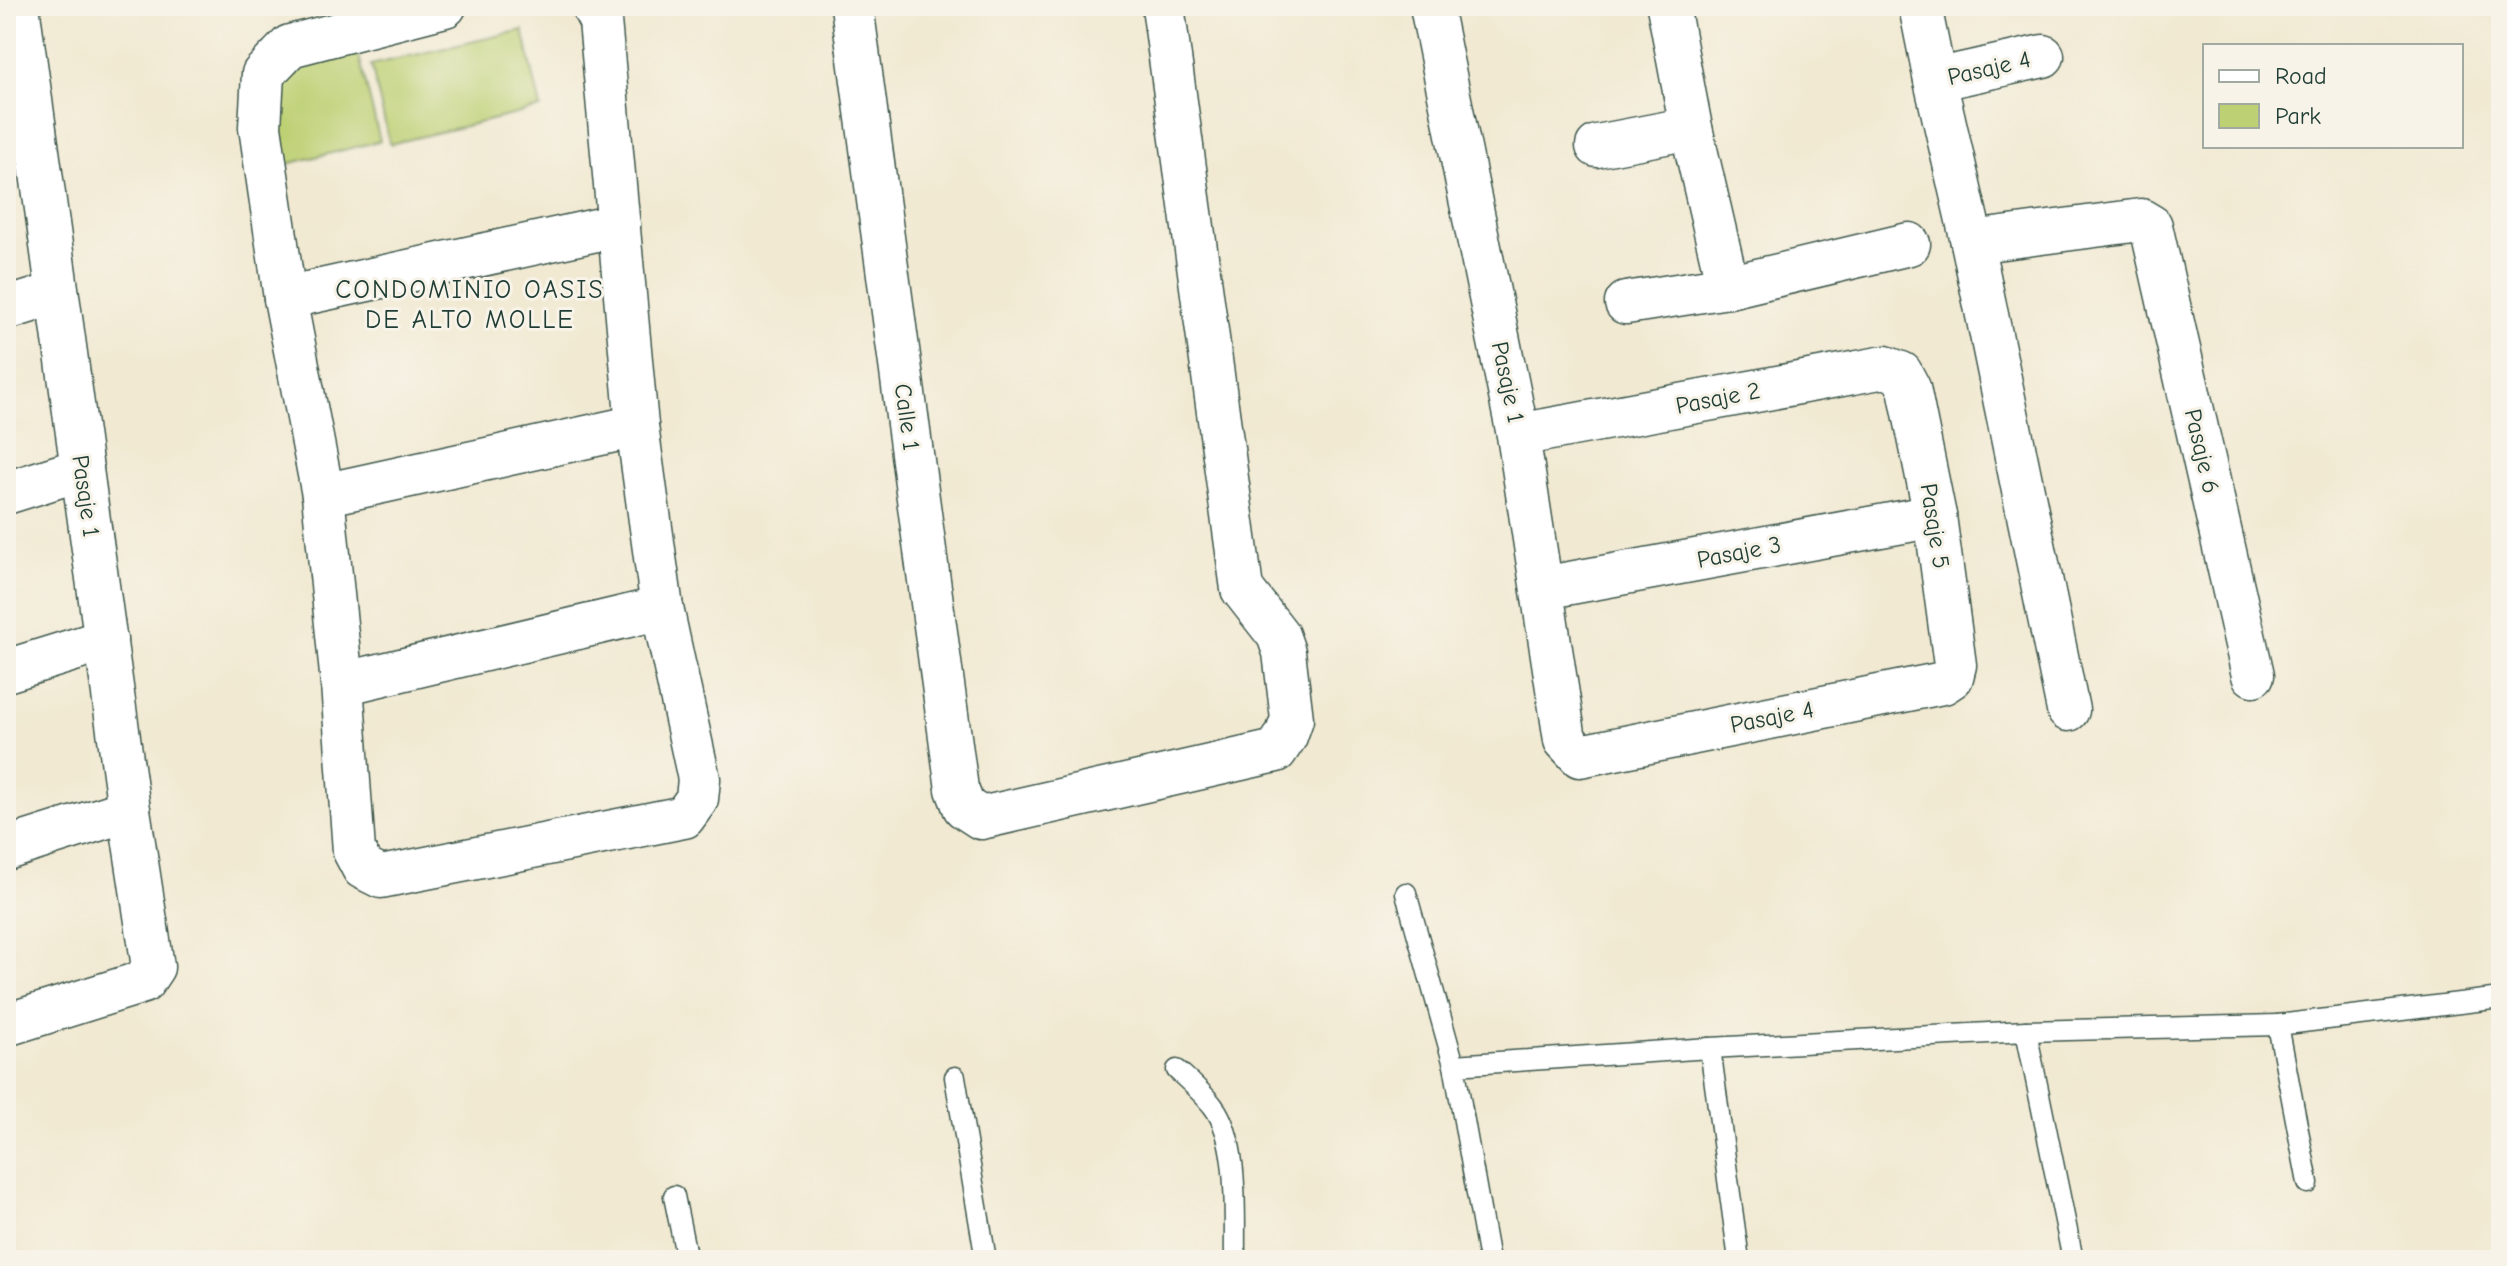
<svg xmlns="http://www.w3.org/2000/svg" width="2507" height="1266" viewBox="0 0 2507 1266" font-family="'Comic Neue',sans-serif">
<style>
.green{fill:#bdd073;stroke:#6e8654;stroke-width:2}
.lines{fill:none;stroke-linecap:round;stroke-linejoin:round}
.lane-casing{stroke:#3e574c;stroke-width:23}
.street-casing{stroke:#3e574c;stroke-width:45}
.lane{stroke:#fff;stroke-width:20}
.street{stroke:#fff;stroke-width:42}
.labels{text-anchor:middle;dominant-baseline:central;stroke-width:6;stroke-linejoin:round;paint-order:stroke}
.street-label{font-size:24px;fill:#1f3d34;stroke:#f7f3e8}
.neighbourhood-label{font-size:26px;letter-spacing:2px;fill:#1f3d34;stroke:#f7f3e8}
</style>
<rect width="100%" height="100%" fill="#f7f3e8"/>
<filter id="ink" filterUnits="userSpaceOnUse"><feTurbulence type="fractalNoise" baseFrequency=".0125" numOctaves="2"/><feDisplacementMap in="SourceGraphic" scale="16" xChannelSelector="R" yChannelSelector="G"/><feConvolveMatrix kernelMatrix="1 2 1 2 8 2 1 2 1" color-interpolation-filters="sRGB"/></filter>
<filter id="wash" filterUnits="userSpaceOnUse"><feTurbulence type="fractalNoise" baseFrequency=".006" numOctaves="4" result="noise"/><feDisplacementMap in="SourceGraphic" scale="32" xChannelSelector="R" yChannelSelector="G"/><feGaussianBlur stdDeviation="1.8" result="paint"/><feColorMatrix in="noise" values="0 0 0 0 0 0 0 0 0 0 0 0 0 0 0 0 0 1.4 0 .05"/><feComposite in="paint" operator="in"/></filter>
<g filter="url(#wash)">
<rect width="100%" height="100%" fill="#f1e9d2"/>
<g class="green">
<path d="M523,30L541,108L390,144L371,65Z"/>
<path d="M358,52L380,141L279,166L277,94L305,65Z"/>
</g>
</g>
<g filter="url(#ink)">
<g class="lines">
<g class="lane-casing">
<g id="lane">
<path d="M1406,893L1454,1065"/>
<path d="M2026,1031L2278,1025"/>
<path d="M1710,1048L2026,1031L2073,1260"/>
<path d="M1177,1070C1189,1081 1203,1093 1213,1106C1240,1141 1234,1217 1235,1260"/>
<path d="M955,1077L986,1260"/>
<path d="M2308,1183L2278,1025L2501,998"/>
<path d="M674,1196L687,1260"/>
<path d="M1489,1260L1454,1065L1710,1048L1739,1260"/>
</g>
</g>
<g class="street-casing">
<g id="street">
<path d="M445,6L290,46L263,74L260,127L285,298L323,495L342,684L354,851L363,868L381,877L684,817L697,799L699,779L662,608L637,426L600,21L592,6"/>
<path d="M852,6L957,789L964,807L981,818L1276,751L1286,736L1292,719L1284,652L1278,635L1242,589L1163,6"/>
<path d="M1431,6L1518,435L1565,740L1580,756L1943,683L1952,677L1955,665L1935,516L1909,388L1901,373L1885,367L1518,435"/>
<path d="M1668,6L1691,128L1728,287"/>
<path d="M1920,6L1935,80L1972,242L2068,710"/>
<path d="M1935,80L2043,56"/>
<path d="M1597,146L1691,128"/>
<path d="M1972,242L2141,220L2151,226L2253,675"/>
<path d="M285,298L619,225"/>
<path d="M1626,303L1728,287L1909,244"/>
<path d="M6,309L57,293"/>
<path d="M6,493L82,469"/>
<path d="M323,495L637,426"/>
<path d="M1543,588L1935,516"/>
<path d="M6,671L106,640"/>
<path d="M342,684L662,608"/>
<path d="M6,849L129,810"/>
<path d="M6,1025L143,982L153,967L129,810L18,6"/>
</g>
</g>
<use href="#lane" class="lane"/>
<use href="#street" class="street"/>
</g>
</g>
<g class="labels">
<g class="street-label">
<text transform="translate(1989 68) rotate(-13)">Pasaje 4</text>
<text transform="translate(1508 382) rotate(78)">Pasaje 1</text>
<text transform="translate(1718 398) rotate(-11)">Pasaje 2</text>
<text transform="translate(907 417) rotate(82)">Calle 1</text>
<text transform="translate(2202 451) rotate(77)">Pasaje 6</text>
<text transform="translate(86 496) rotate(82)">Pasaje 1</text>
<text transform="translate(1935 526) rotate(81)">Pasaje 5</text>
<text transform="translate(1739 552) rotate(-11)">Pasaje 3</text>
<text transform="translate(1772 717) rotate(-11)">Pasaje 4</text>
</g>
<g class="neighbourhood-label">
<text x="470" y="290">CONDOMINIO OASIS<tspan x="470" dy="30">DE ALTO MOLLE</tspan></text>
</g>
</g>
<rect width="2507" height="1266" fill="none" stroke="#f7f3e8" stroke-width="32"/>
<rect x="2203" y="44" width="260" height="104" fill="#f7f3e8" stroke="#a1aaa0" stroke-width="2"/>
<rect x="2219" y="70" width="40" height="12" fill="#ffffff" stroke="#a1aaa0" stroke-width="2"/>
<text x="2275" y="84" font-size="24" fill="#1f3d34">Road</text>
<rect x="2219" y="104" width="40" height="24" fill="#bdd073" stroke="#a1aaa0" stroke-width="2"/>
<text x="2275" y="124" font-size="24" fill="#1f3d34">Park</text>
</svg>
